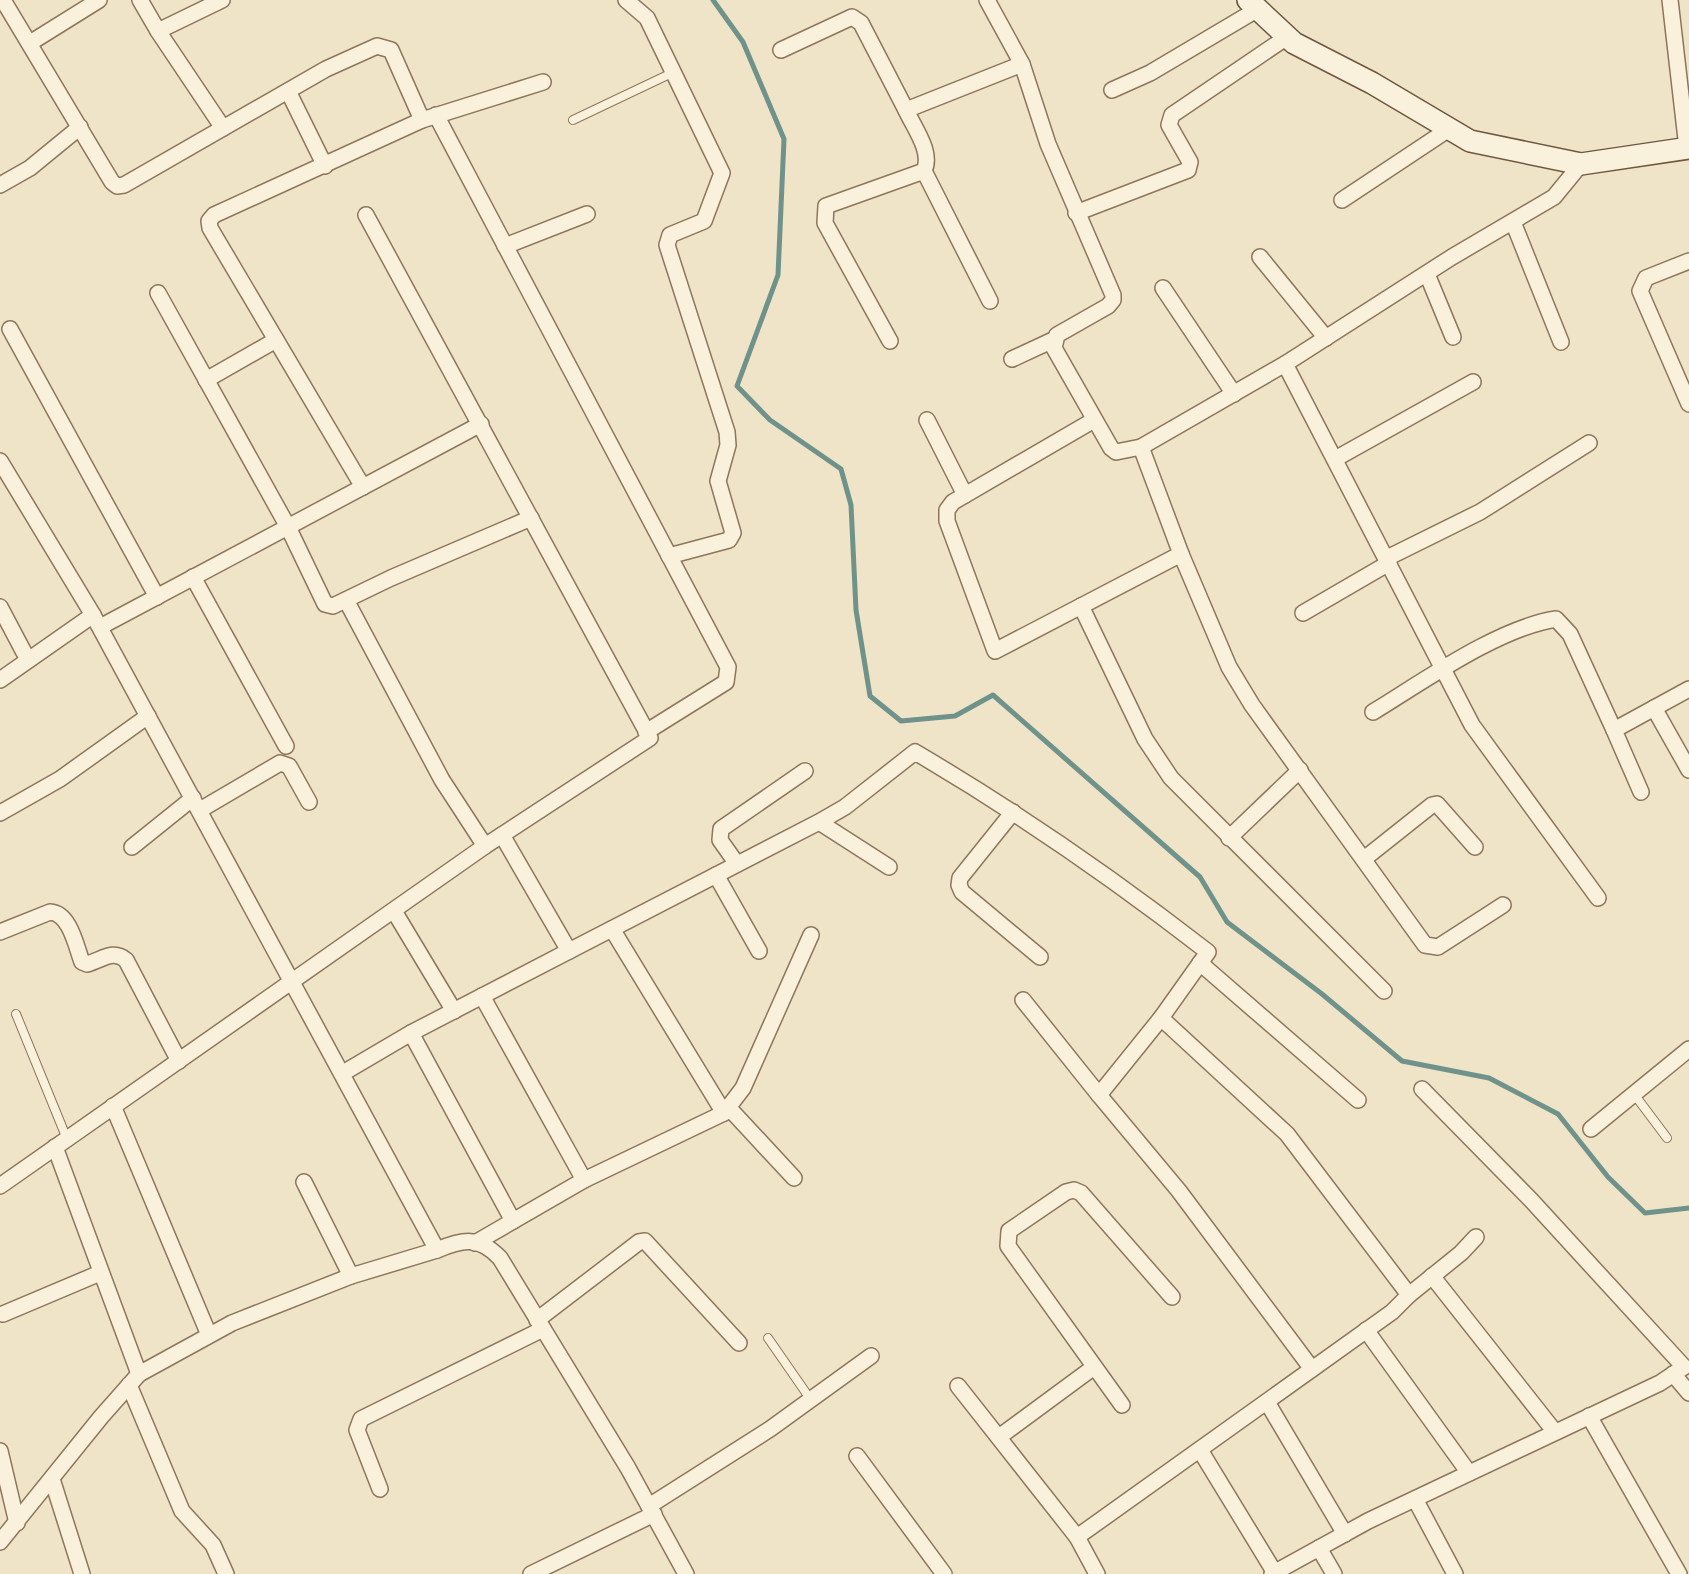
<svg xmlns="http://www.w3.org/2000/svg" width="1689" height="1574" viewBox="0 0 1689 1574" font-family="'PT Serif',serif">
<style>
.lines{fill:none;stroke-linecap:round;stroke-linejoin:round}
.stream{stroke:#6f938a;stroke-width:5}
.lane-casing{stroke:#8d765c;stroke-width:10}
.street-casing{stroke:#8d765c;stroke-width:18}
.secondary-casing{stroke:#6f573f;stroke-width:24}
.lane{stroke:#faf1dc;stroke-width:8}
.street{stroke:#faf1dc;stroke-width:15}
.secondary{stroke:#faf1dc;stroke-width:21}
</style>
<rect width="100%" height="100%" fill="#f0e4c8"/>
<g class="lines">
<path class="stream" d="M713,0L743,42L784,139L778,275L737,386L770,420L841,469L851,505L856,610L870,696L901,721L955,716L993,695L1200,877L1227,922L1322,994L1402,1061L1489,1078L1558,1114L1608,1177L1645,1213L1689,1208"/>
<g class="lane-casing">
<g id="lane">
<path d="M573,120L674,72"/>
<path d="M16,1014L67,1139"/>
<path d="M1634,1094L1667,1138"/>
<path d="M768,1338L811,1400"/>
</g>
</g>
<g class="street-casing">
<g id="street">
<path d="M3,0L112,182L117,186L124,185L326,69L377,46L391,50L422,120L543,82"/>
<path d="M140,0L158,31L222,0"/>
<path d="M626,0L647,18L722,173L704,221L670,235L667,245L727,432L728,445L718,481L733,533L729,540L669,556"/>
<path d="M987,0L1022,64L1048,144L1113,295V300L1108,306L1057,335L1054,348L1111,448L1116,452L1141,447L1285,364"/>
<path d="M1670,0L1687,148"/>
<path d="M158,31L223,128"/>
<path d="M30,43L99,0"/>
<path d="M781,50L852,17L861,23L906,110L1022,64"/>
<path d="M1112,90L1150,73L1258,9"/>
<path d="M288,91L325,166"/>
<path d="M436,115L728,667L726,682L646,732"/>
<path d="M1581,164L1554,197L1452,257L1285,364L1472,725L1598,898"/>
<path d="M924,171L990,301"/>
<path d="M0,185L30,168L80,127"/>
<path d="M1342,200L1449,129"/>
<path d="M1076,213L1188,170L1190,162L1169,125L1172,115L1287,37"/>
<path d="M1513,222L1561,342"/>
<path d="M505,246L587,214"/>
<path d="M1260,257L1326,338"/>
<path d="M1689,261L1646,278L1640,291L1689,404"/>
<path d="M1427,274L1453,337"/>
<path d="M1163,288L1234,394"/>
<path d="M158,293L288,527L325,604L333,606L391,578L531,518"/>
<path d="M10,329L157,597"/>
<path d="M890,341L825,223L826,206L924,171C933,152 914,128 906,110"/>
<path d="M1012,359L1053,340"/>
<path d="M206,380L276,340"/>
<path d="M927,420L965,495"/>
<path d="M1094,420L953,502L947,510V521L995,651L1181,554L1141,447"/>
<path d="M1335,459L1473,382"/>
<path d="M0,461L93,615L437,1250C463,1239 479,1236 500,1258L628,1468L686,1574"/>
<path d="M363,487L210,228L209,221L214,215L422,120"/>
<path d="M1181,554L1229,667L1252,705L1425,945L1438,947L1503,905"/>
<path d="M1387,558L1480,512L1589,443"/>
<path d="M193,577L286,746"/>
<path d="M346,600L442,780L485,846"/>
<path d="M1081,606L1145,739L1171,778L1384,991"/>
<path d="M0,607L28,660"/>
<path d="M1303,613L1389,563"/>
<path d="M100,627L481,424"/>
<path d="M0,680L93,615"/>
<path d="M1654,708L1689,770"/>
<path d="M1373,712C1424,681 1498,628 1556,619L1570,634L1614,730L1689,689"/>
<path d="M1614,730L1641,792"/>
<path d="M200,810L280,763L289,766L309,802"/>
<path d="M1013,812L960,878L959,885L962,892L1040,957"/>
<path d="M0,813L60,779L148,716"/>
<path d="M819,822L889,867"/>
<path d="M1229,838L1300,770"/>
<path d="M132,847L193,798"/>
<path d="M1364,859L1432,805L1437,804L1475,847"/>
<path d="M737,864L720,840L721,829L805,771"/>
<path d="M716,875L759,951"/>
<path d="M394,911L454,1011"/>
<path d="M612,929L724,1113"/>
<path d="M0,932L50,912C70,913 76,946 82,962L87,964C102,960 113,949 126,960L179,1061"/>
<path d="M569,951L819,822L845,807L915,752C1017,812 1114,879 1208,952L1161,1018L1099,1095L1179,1191L1312,1369"/>
<path d="M1200,963L1358,1100"/>
<path d="M482,996L584,1180"/>
<path d="M1023,1000L1099,1095"/>
<path d="M1161,1018L1287,1134L1409,1295L1461,1253L1476,1237"/>
<path d="M411,1033L513,1221"/>
<path d="M343,1073L411,1033L569,951L502,835"/>
<path d="M113,1106L209,1335"/>
<path d="M729,1108L794,1178"/>
<path d="M1591,1129L1689,1049"/>
<path d="M55,1147L139,1374"/>
<path d="M304,1182L351,1276"/>
<path d="M0,1186L485,846L650,738L366,215"/>
<path d="M475,1243L584,1180L724,1113L743,1088L811,935"/>
<path d="M1432,1276L1555,1432"/>
<path d="M3,1314L100,1273"/>
<path d="M537,1320L639,1242L645,1241L739,1343"/>
<path d="M1366,1330L1469,1473"/>
<path d="M1673,1374L1689,1393"/>
<path d="M129,1385L182,1511L213,1545L226,1574"/>
<path d="M958,1386L1077,1537"/>
<path d="M1267,1402L1345,1534"/>
<path d="M1122,1405L1008,1246L1009,1231L1066,1192L1074,1190L1081,1193L1172,1297"/>
<path d="M1589,1416L1679,1574"/>
<path d="M999,1437L1094,1367"/>
<path d="M1200,1450L1275,1573"/>
<path d="M0,1451L17,1523"/>
<path d="M857,1456L944,1574"/>
<path d="M52,1479L82,1574"/>
<path d="M380,1489L357,1430L361,1419L543,1329"/>
<path d="M1415,1499L1455,1574"/>
<path d="M649,1506L770,1429L871,1356"/>
<path d="M0,1542L101,1417L139,1374L232,1323L351,1276L437,1250"/>
<path d="M1319,1548L1334,1574"/>
<path d="M531,1574L654,1514"/>
<path d="M1097,1574L1077,1537L1392,1312L1409,1295"/>
<path d="M1272,1574L1368,1521L1660,1383L1684,1367L1531,1200L1422,1089"/>
</g>
</g>
<g class="secondary-casing">
<path id="secondary" d="M1248,0L1294,43L1372,83L1470,141L1581,164L1689,148"/>
</g>
<use href="#lane" class="lane"/>
<use href="#street" class="street"/>
<use href="#secondary" class="secondary"/>
</g>
</svg>
